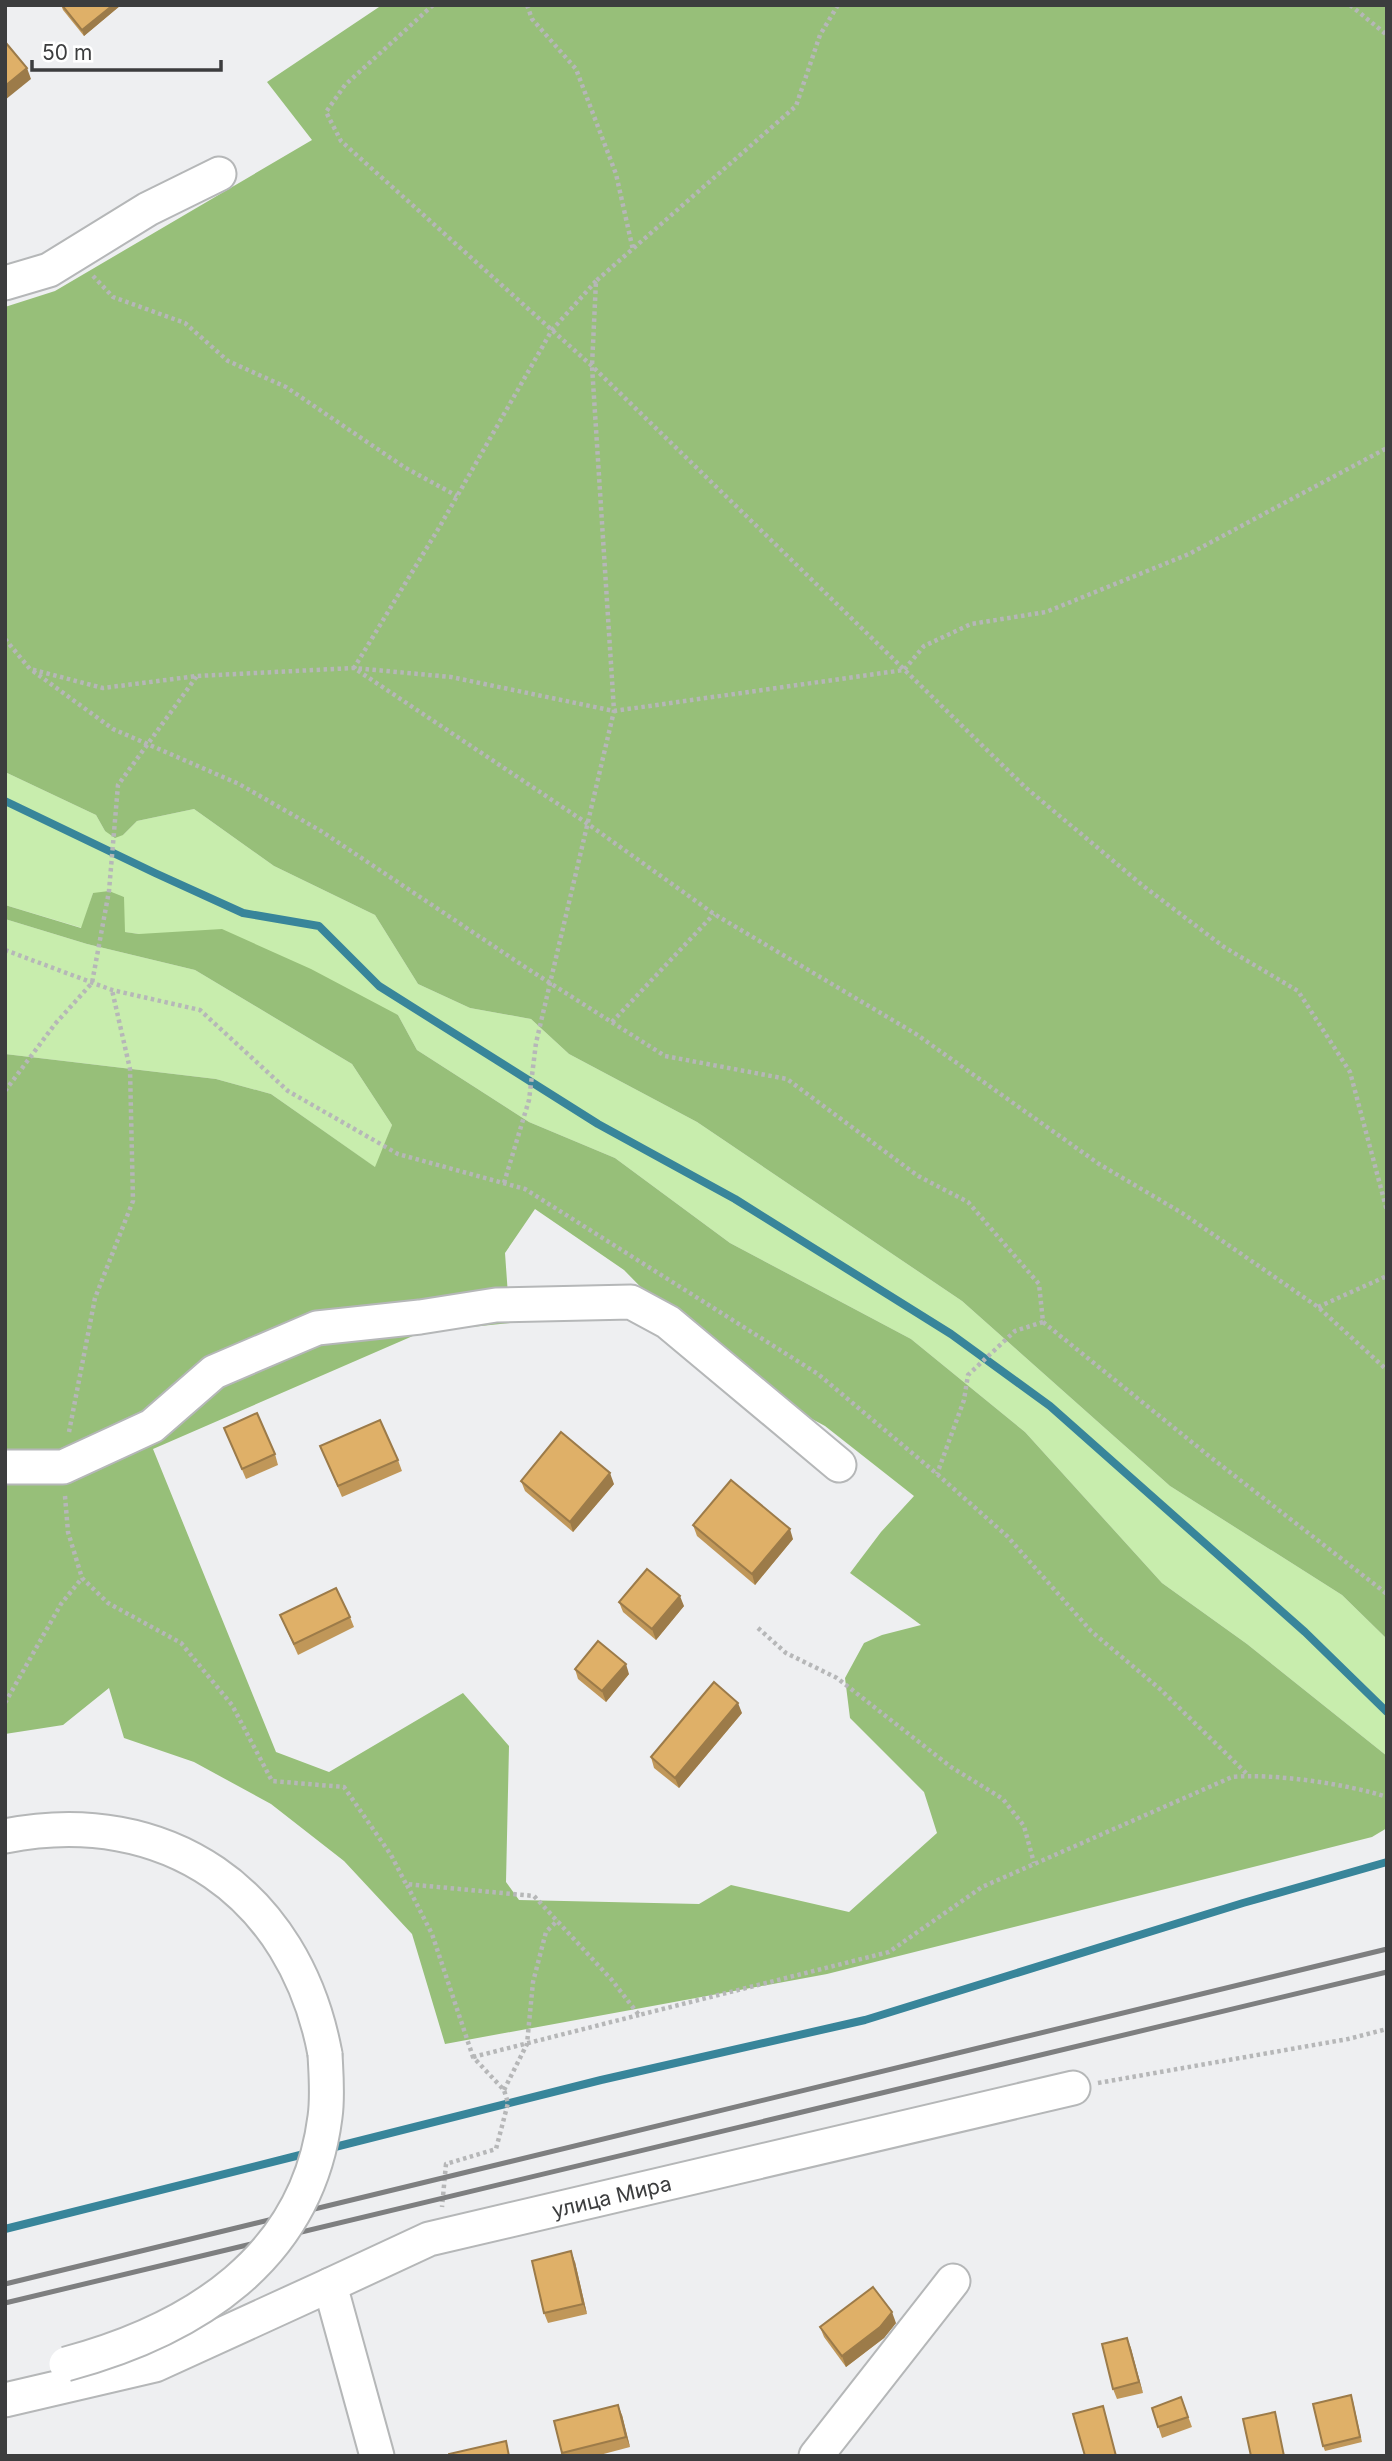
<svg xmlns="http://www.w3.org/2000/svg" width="1392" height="2461" viewBox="0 0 1392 2461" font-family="Inter,sans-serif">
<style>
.green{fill:#c8edad}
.forest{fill:#97bf79;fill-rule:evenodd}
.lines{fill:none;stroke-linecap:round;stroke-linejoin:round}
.stream{stroke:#38859a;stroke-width:8}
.minor-casing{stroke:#b5b7b8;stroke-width:37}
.path{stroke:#b6b7b8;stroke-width:4.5;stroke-dasharray:3.5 3.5;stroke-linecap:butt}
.minor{stroke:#fff;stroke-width:33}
.rail{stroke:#7e7f80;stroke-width:5}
.minor-bridge-casing{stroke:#b5b7b8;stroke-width:37;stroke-linecap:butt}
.minor-bridge{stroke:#fff;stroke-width:33}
.wall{fill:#c09759}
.shaded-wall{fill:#9c7b49}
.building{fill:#dfb068;stroke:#9c7b49;stroke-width:2}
.labels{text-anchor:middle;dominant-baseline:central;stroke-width:6;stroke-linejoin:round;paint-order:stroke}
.street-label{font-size:21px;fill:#3c3d3e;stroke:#fff}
</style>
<rect width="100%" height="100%" fill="#eeeff1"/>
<g class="green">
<path d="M5,772L96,815L105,831L123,835L137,821L194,809L274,866L375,915L418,984L470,1008L531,1019L569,1054L697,1122L962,1301L1170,1486L1342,1595L1387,1639V1756L1247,1644L1162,1583L1025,1432L911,1339L730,1243L615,1158L529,1122L417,1050L398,1015L139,934L124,932V897L93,893L82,928L5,905Z"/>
<path d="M5,919L87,944L195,970L352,1064L392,1125L376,1168L271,1094L216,1079L5,1054Z"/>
</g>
<g class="forest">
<path d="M382,5H1387V1639L1342,1595L1170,1486L962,1301L697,1122L569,1054L531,1019L470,1008L418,984L375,915L274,866L194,809L137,821L123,835L115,838L105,831L96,815L5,772V307L55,291L312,140L267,82Z"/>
<path d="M109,891L124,897L125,932L139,934L222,929L311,969L398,1015L417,1050L529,1122L615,1158L730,1243L911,1339L1025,1432L1162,1583L1247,1644L1387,1756V1828L1372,1837L827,1974L445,2044L412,1934L344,1861L271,1804L194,1762L124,1738L109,1688L63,1725L5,1734V1054L216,1079L271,1094L375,1167L392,1125L352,1064L195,970L87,944L5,919V905L81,928L93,893ZM535,1209L624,1270L675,1322L762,1392L825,1426L914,1496L881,1532L850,1573L921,1625L882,1635L864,1643L845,1678L850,1718L924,1792L937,1833L849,1912L731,1885L699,1904L519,1900L506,1882L509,1746L463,1693L329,1772L276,1752L153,1449L422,1332L510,1323L505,1253Z"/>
</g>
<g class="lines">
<g class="stream">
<path d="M5,801L155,873L243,913L319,926L379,986L598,1124L735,1199L951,1334L1050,1406L1305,1632L1387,1712"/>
<path d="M327,2149L601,2080L865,2020L1243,1903L1387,1862"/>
<path d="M5,2229L308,2153"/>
</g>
<g class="minor-casing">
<g id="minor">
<path d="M5,283L49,270L148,209L219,174"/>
<path d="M5,1467H63L152,1426L214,1372L317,1328L420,1317L496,1305L631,1302L668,1322L839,1465"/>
<path d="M5,1836C166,1804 295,1893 325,2054"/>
<path d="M5,2400L155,2365L330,2285"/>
<path id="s1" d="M377,2456L330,2285L429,2239L1073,2088"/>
<path d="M816,2456L953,2281"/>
</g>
</g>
<g class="path">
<path d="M433,5L345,85L326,112L341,141L592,366L1025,787L1142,885L1224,947L1298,991L1350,1072L1387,1211"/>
<path d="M527,5L532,19L576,69L616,174L633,250"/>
<path d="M1350,5L1387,35"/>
<path d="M93,276L113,297L185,323L228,361L286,387L404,467L457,496"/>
<path d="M596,281L552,330L440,526L354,668L588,824L714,914L916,1034L1099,1164L1182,1213L1318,1307L1387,1370"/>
<path d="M5,639L30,669L103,688L197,676L354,668L451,677L614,711L904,670L924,646L971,624L1046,612L1189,554L1387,448"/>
<path d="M33,671L113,729L239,784L321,831L528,969L665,1056L787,1079L918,1176L968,1202L1039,1284L1043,1322L1015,1331L968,1375L964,1400L937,1474"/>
<path d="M5,950L112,990L200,1010L288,1091L398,1154L525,1189L818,1374L937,1474L1007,1536L1091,1631L1160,1689L1248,1775"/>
<path d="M612,1022L714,914"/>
<path d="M5,1091L55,1024L92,983L109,891L118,785L197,676"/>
<path d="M504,1183L529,1100L536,1043L614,711L592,366L596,281L796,106L820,35L838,5"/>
<path d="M1318,1307L1387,1276"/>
<path d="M1043,1322L1209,1456L1387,1594"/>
<path d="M69,1432L95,1298L133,1201L130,1069L112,990"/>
<path d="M65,1496L68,1532L82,1578L108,1603L181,1643L232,1705L272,1781L344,1787L391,1855L406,1884L534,1896L611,1979L639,2015L889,1952L982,1887L1232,1777C1272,1773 1348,1784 1387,1797"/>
<path d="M758,1628L786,1653L837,1678L951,1767L1003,1799L1024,1826L1034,1863"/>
<path d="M5,1703L61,1604L82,1578"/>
<path d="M407,1885L432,1934L473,2057L504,2090L508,2103L496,2149L446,2164L442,2207"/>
<path d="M473,2057L639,2015"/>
<path d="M1098,2083L1348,2039L1387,2029"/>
<path d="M504,2090L527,2044L533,1982L546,1932L558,1920"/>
</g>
<use href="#minor" class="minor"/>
<g class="rail">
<path d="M5,2284L1387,1949"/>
<path d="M5,2303L1387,1972"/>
</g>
<g class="minor-bridge-casing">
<path id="minor-bridge" d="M66,2364C193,2330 307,2259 325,2117C328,2096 326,2075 325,2054"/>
</g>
<use href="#minor-bridge" class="minor-bridge"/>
</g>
<g class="wall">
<path d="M61,5H121L84,36L63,10Z"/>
<path d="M224,1428L275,1454L278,1465L246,1479Z"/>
<path d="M320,1446L398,1460L402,1471L342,1497Z"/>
<path d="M521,1481L614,1484L573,1532L525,1491Z"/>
<path d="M693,1525L793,1539L755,1585L697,1536Z"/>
<path d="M619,1602L684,1606L656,1640L623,1612Z"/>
<path d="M280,1615L350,1617L354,1627L298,1655Z"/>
<path d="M575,1669L629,1674L606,1702L578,1679Z"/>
<path d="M742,1713L679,1788L654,1768L651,1757Z"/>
<path d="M575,2262L587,2314L548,2323L544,2313Z"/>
<path d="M896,2323L884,2338L846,2367L824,2337L820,2327Z"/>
<path d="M1127,2338L1143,2393L1117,2399L1113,2389Z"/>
<path d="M1181,2397L1192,2427L1162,2438L1152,2408Z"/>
<path d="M1353,2401L1362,2442L1325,2451L1323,2446Z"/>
<path d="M622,2415L630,2447L596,2456H563L554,2421Z"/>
</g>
<g class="shaded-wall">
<path d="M113,5H121L84,36L82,30Z"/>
<path d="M27,68L31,79L5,100V86Z"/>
<path d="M610,1473L614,1484L573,1532L570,1522Z"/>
<path d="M790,1529L793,1539L755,1585L752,1574Z"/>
<path d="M680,1596L684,1606L656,1640L652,1629Z"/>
<path d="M626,1664L629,1674L606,1702L602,1691Z"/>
<path d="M738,1703L742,1713L679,1788L675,1778Z"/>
<path d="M571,2251L575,2262L587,2314L583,2304Z"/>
<path d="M892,2312L896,2323L884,2338L846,2367L842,2356Z"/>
<path d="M1127,2338L1131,2348L1143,2393L1139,2382Z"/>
<path d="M618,2405L622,2415L630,2447L626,2437Z"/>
</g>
<g class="building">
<path d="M62,5H113L82,30Z"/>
<path d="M6,43L27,68L5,86V44Z"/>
<path d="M257,1413L275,1454L242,1469L224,1428Z"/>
<path d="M380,1420L398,1460L338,1486L320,1446Z"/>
<path d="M561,1432L610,1473L570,1522L521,1481Z"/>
<path d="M731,1480L790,1529L752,1574L693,1525Z"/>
<path d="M647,1569L680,1596L652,1629L619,1602Z"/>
<path d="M336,1588L350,1617L294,1644L280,1615Z"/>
<path d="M598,1641L626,1664L602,1691L575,1669Z"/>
<path d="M714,1682L738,1703L675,1778L651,1757Z"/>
<path d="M571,2251L583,2304L544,2313L532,2261Z"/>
<path d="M873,2287L892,2312L880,2327L842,2356L820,2327Z"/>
<path d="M1127,2338L1139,2382L1113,2389L1102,2344Z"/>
<path d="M1351,2395L1360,2437L1323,2446L1313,2404Z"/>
<path d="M1181,2397L1188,2417L1158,2427L1152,2408Z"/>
<path d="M618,2405L626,2437L562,2453L554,2421Z"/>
<path d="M1103,2406L1116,2456H1085L1073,2414Z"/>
<path d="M1275,2412L1284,2456H1251L1243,2419Z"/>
<path d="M506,2441L509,2456H449V2454Z"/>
</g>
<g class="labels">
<g class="street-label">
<text stroke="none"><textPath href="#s1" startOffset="474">улица Мира</textPath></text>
</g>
</g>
<rect width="1392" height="2461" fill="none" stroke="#3c3d3e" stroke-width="14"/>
<path d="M32 60v10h189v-10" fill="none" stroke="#3c3d3e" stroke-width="3.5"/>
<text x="42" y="60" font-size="21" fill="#3c3d3e" stroke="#ffffff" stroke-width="5" paint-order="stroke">50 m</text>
</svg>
